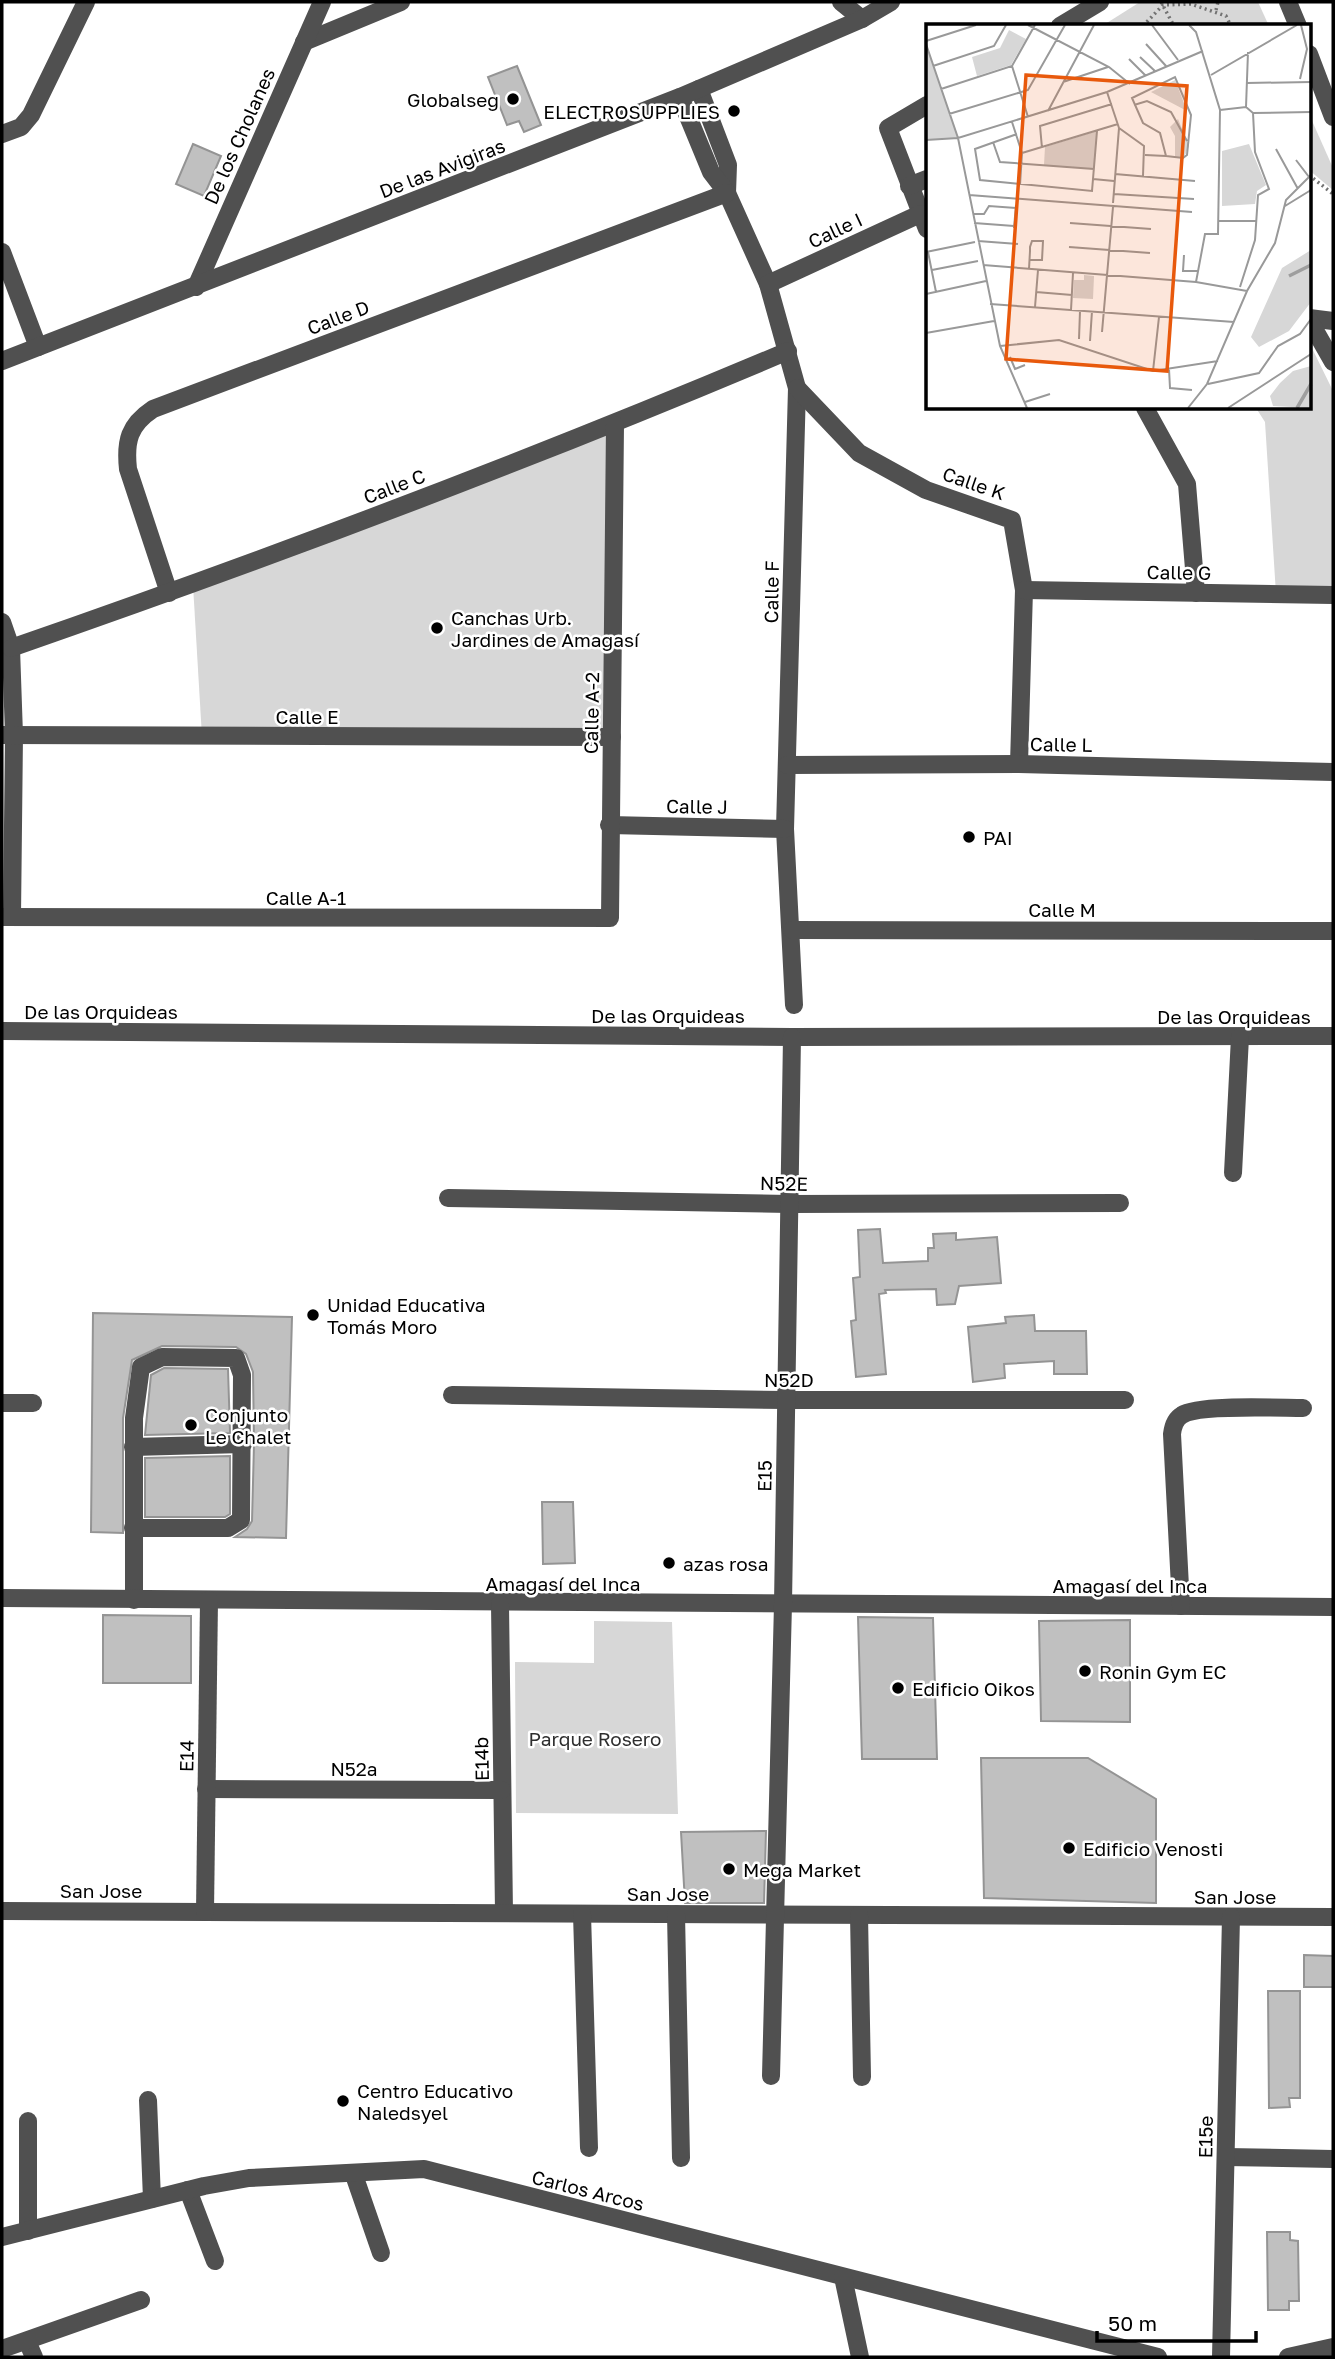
<svg xmlns="http://www.w3.org/2000/svg" width="1335" height="2359" viewBox="0 0 1335 2359" font-family="'Golos Text',sans-serif">
<style>
.green{fill:#d7d7d7}
.building{fill:#c0c0c0;stroke:#949494;stroke-width:2}
.lines{fill:none;stroke-linecap:round;stroke-linejoin:round}
.path{stroke:#727272;stroke-width:3.5;stroke-dasharray:2 3.5;stroke-linecap:butt}
.minor{stroke:#505050;stroke-width:18}
.poi-dot{fill:#000;stroke:#fff;stroke-width:2.5}
.labels{text-anchor:middle;dominant-baseline:central;stroke-width:5;stroke-linejoin:round;paint-order:stroke}
.poi-label{font-size:19px;fill:#000;stroke:#fff;text-anchor:start}
.street-label{font-size:19px;fill:#000;stroke:#fff}
.park-label{font-size:19px;fill:#2e2e2e;stroke:#fff}
.inset-river{fill:none;stroke:#9e9e9e;stroke-width:3.5}
.inset-road{fill:none;stroke:#999;stroke-width:2}
.view{fill:#e8590c;fill-opacity:0.15;stroke:#e8590c;stroke-width:3.5}
.inset-edge{fill:none;stroke:#000;stroke-width:3.5}
</style>
<rect width="100%" height="100%" fill="#fff"/>
<g class="green">
<path d="M1140,2H1258L1269,26H1102Z"/>
<path d="M1309,114L1333,168V190L1309,170Z"/>
<path d="M1309,342L1333,391V593L1276,594L1265,422L1256,408H1309Z"/>
<path d="M615,425L612,737H202L193,585Z"/>
<path d="M594,1621L672,1622L678,1814L516,1813L515,1662L594,1663Z"/>
</g>
<g class="building">
<path d="M517,66L541,125L524,132L519,121L507,125L488,77Z"/>
<path d="M193,144L221,156L204,196L176,184Z"/>
<path d="M880,1229L883,1263L928,1261V1248H934L933,1234L956,1233V1240L997,1237L1001,1283L959,1286L955,1304L937,1305L936,1289L885,1290L886,1293L879,1294L886,1374L856,1377L851,1321L856,1320L853,1278L860,1277L858,1230Z"/>
<path d="M93,1313L292,1317L286,1538L235,1537L247,1529L252,1521L254,1444L253,1372L246,1354L236,1347L162,1346L132,1360L123,1418V1533L91,1532Z"/>
<path d="M1034,1315L1035,1331H1086L1087,1374H1054V1361L1004,1364L1005,1378L973,1382L968,1327L1006,1323L1005,1317Z"/>
<path d="M164,1368L228,1369L230,1433L145,1435L151,1375Z"/>
<path d="M230,1456V1514L225,1517H145V1458Z"/>
<path d="M542,1502H573L575,1563L543,1564Z"/>
<path d="M103,1615L191,1616V1683H103Z"/>
<path d="M858,1617L933,1618L937,1759H862Z"/>
<path d="M1130,1620V1722L1041,1721L1039,1621Z"/>
<path d="M981,1758H1088L1156,1799V1903L984,1898Z"/>
<path d="M766,1831L764,1903H685L681,1832Z"/>
<path d="M1304,1955L1333,1956V1987H1304Z"/>
<path d="M1268,1991H1300V2098H1289L1290,2107L1269,2108Z"/>
<path d="M1267,2232H1290V2240L1298,2241L1299,2301H1289V2310H1268Z"/>
</g>
<g class="lines">
<g class="path">
<path d="M1161,2L1174,26"/>
<path d="M1216,10L1218,2"/>
<path d="M1143,26L1163,5L1191,4L1226,16L1231,26"/>
<path d="M1309,175L1333,194"/>
</g>
<g class="minor">
<path d="M841,2L862,19"/>
<path d="M1288,2L1298,26"/>
<path d="M1060,26L1100,2"/>
<path d="M304,42L401,2"/>
<path d="M1309,54L1333,117"/>
<path d="M699,89L728,165L727,193"/>
<path d="M680,97L711,172L727,193L768,284L797,388L785,829L794,1005"/>
<path d="M927,105L888,128L927,229"/>
<path d="M2,134L21,127L31,115L86,2"/>
<path d="M909,186L927,179"/>
<path d="M2,252L38,347"/>
<path d="M768,284L920,214"/>
<path d="M196,287L322,2"/>
<path d="M1309,318L1333,321"/>
<path d="M1309,320L1333,362"/>
<path d="M2,361L680,97L862,19L891,2"/>
<path d="M797,388L859,453L926,490L1012,520L1024,590L1019,764"/>
<path d="M1145,408L1187,484L1196,593"/>
<path d="M1024,590L1333,595"/>
<path d="M169,593L128,469C125,441 129,425 153,409L727,193"/>
<path d="M2,622L11,648L14,735L12,917"/>
<path d="M11,648C273,557 533,459 788,351"/>
<path d="M2,735L612,737"/>
<path d="M787,765L1019,764L1333,772"/>
<path d="M609,825L785,829"/>
<path d="M2,917L610,918L615,425"/>
<path d="M792,930L1333,931"/>
<path d="M2,1031L792,1037L1333,1036"/>
<path d="M1233,1173L1240,1037"/>
<path d="M448,1198L789,1204L1120,1203"/>
<path d="M452,1395L785,1400H1125"/>
<path d="M2,1403H33"/>
<path d="M133,1447L243,1444"/>
<path d="M133,1528H228L241,1520L242,1375L236,1358L162,1357L141,1367L134,1418V1600"/>
<path d="M2,1598L1333,1607"/>
<path d="M500,1604L504,1913"/>
<path d="M1181,1606L1172,1434C1173,1426 1175,1419 1182,1415C1198,1404 1280,1408 1303,1408"/>
<path d="M206,1789L502,1790"/>
<path d="M2,1911L1333,1917"/>
<path d="M205,1912L209,1600"/>
<path d="M582,1914L589,2148"/>
<path d="M676,1914L681,2158"/>
<path d="M859,1915L862,2077"/>
<path d="M771,2076L783,1604L792,1037"/>
<path d="M148,2100L152,2199"/>
<path d="M28,2121V2231"/>
<path d="M1226,2157L1333,2159"/>
<path d="M354,2175L381,2253"/>
<path d="M188,2190L215,2261"/>
<path d="M2,2237L204,2186L249,2178L424,2169L1158,2357"/>
<path d="M843,2277L860,2357"/>
<path d="M27,2341L34,2357"/>
<path d="M2,2349L141,2300"/>
<path d="M1221,2357L1231,1917"/>
<path d="M1288,2357L1333,2347"/>
</g>
</g>
<g class="poi-dot">
<circle cx="513" cy="99" r="7"/>
<circle cx="734" cy="111" r="7"/>
<circle cx="437" cy="628" r="7"/>
<circle cx="969" cy="837" r="7"/>
<circle cx="313" cy="1315" r="7"/>
<circle cx="191" cy="1425" r="7"/>
<circle cx="669" cy="1563" r="7"/>
<circle cx="1085" cy="1671" r="7"/>
<circle cx="898" cy="1688" r="7"/>
<circle cx="1069" cy="1848" r="7"/>
<circle cx="729" cy="1869" r="7"/>
<circle cx="343" cy="2101" r="7"/>
</g>
<g class="labels">
<g class="poi-label">
<text x="499" y="99" text-anchor="end">Globalseg</text>
<text x="720" y="111" text-anchor="end">ELECTROSUPPLIES</text>
<text x="451" y="617">Canchas Urb.<tspan x="451" dy="22">Jardines de Amagasí</tspan></text>
<text x="983" y="837">PAI</text>
<text x="327" y="1304">Unidad Educativa<tspan x="327" dy="22">Tomás Moro</tspan></text>
<text x="205" y="1414">Conjunto<tspan x="205" dy="22">Le Chalet</tspan></text>
<text x="683" y="1563">azas rosa</text>
<text x="1099" y="1671">Ronin Gym EC</text>
<text x="912" y="1688">Edificio Oikos</text>
<text x="1083" y="1848">Edificio Venosti</text>
<text x="743" y="1869">Mega Market</text>
<text x="357" y="2090">Centro Educativo<tspan x="357" dy="22">Naledsyel</tspan></text>
</g>
<g class="street-label">
<text transform="translate(239 136) rotate(-66)">De los Cholanes</text>
<text transform="translate(442 168) rotate(-21)">De las Avigiras</text>
<text transform="translate(835 230) rotate(-25)">Calle I</text>
<text transform="translate(338 317) rotate(-21)">Calle D</text>
<text transform="translate(974 483) rotate(19)">Calle K</text>
<text transform="translate(394 486) rotate(-21)">Calle C</text>
<text transform="translate(1179 572) rotate(1)">Calle G</text>
<text transform="translate(771 592) rotate(-89)">Calle F</text>
<text transform="translate(591 713) rotate(-89)">Calle A-2</text>
<text x="307" y="716">Calle E</text>
<text transform="translate(1061 744) rotate(1)">Calle L</text>
<text transform="translate(697 806) rotate(1)">Calle J</text>
<text x="306" y="897">Calle A-1</text>
<text x="1062" y="909">Calle M</text>
<text x="101" y="1011">De las Orquideas</text>
<text x="668" y="1015">De las Orquideas</text>
<text x="1234" y="1016">De las Orquideas</text>
<text transform="translate(784 1183) rotate(1)">N52E</text>
<text x="789" y="1379">N52D</text>
<text transform="translate(764 1476) rotate(-89)">E15</text>
<text x="563" y="1583">Amagasí del Inca</text>
<text x="1130" y="1585">Amagasí del Inca</text>
<text transform="translate(186 1756) rotate(-89)">E14</text>
<text transform="translate(481 1759) rotate(-91)">E14b</text>
<text x="354" y="1768">N52a</text>
<text x="101" y="1890">San Jose</text>
<text x="668" y="1893">San Jose</text>
<text x="1235" y="1896">San Jose</text>
<text transform="translate(1205 2137) rotate(-89)">E15e</text>
<text transform="translate(588 2190) rotate(14)">Carlos Arcos</text>
</g>
<g class="park-label">
<text x="595" y="1738">Parque Rosero</text>
</g>
</g>
<g transform="translate(926 24)">
<rect width="385" height="385" fill="#fff"/>
<path d="M83,6L100,15L85,41L51,52L46,33L74,24ZM0,20L32,114L0,116ZM249,56L261,87L225,68ZM252,95L263,122L258,134L249,133V112L244,103ZM171,107L168,145L118,141L119,123ZM323,120L340,161L331,167L329,180L296,182V127ZM385,226V278L363,307L333,323L325,313L356,244ZM158,251L168,252L167,275L147,274L148,256H158ZM385,342V384L347,382L344,372L354,359L367,347Z" fill="#d7d7d7"/>
<path class="inset-river" d="M363,252L385,241M371,384L385,360"/>
<path class="inset-road" d="M102,1L183,43L204,60M226,1L252,36M263,1L270,8L294,86L292,210H279L270,258M0,17L50,1M0,20L32,114L74,322L101,384M220,20L240,42M214,33L230,48M203,35L220,52M7,42L68,22L80,1M86,42L102,93M285,51L371,1M374,55L381,25L375,1M137,58L182,43M321,59L385,58M15,65L86,42L109,1M181,68L193,104L187,179M208,81L221,77L245,88L261,117M320,83L322,28M294,86L320,83L327,89M122,87L168,1M327,89L385,88M23,90L102,66L139,1M86,98L96,129L94,161M193,104L218,122L217,152M91,110L49,125L54,156L166,167L171,107M0,116L32,114L181,68L277,27M67,118L74,138L168,145M116,124L114,102L186,80M350,125L372,165M96,129L192,100M219,131L240,132L257,134L261,131L265,91L249,53L206,74L217,99L234,109L240,132M370,136L383,153M189,150L269,157M167,155L188,157M188,170L268,175M43,171L266,188M359,182L385,166M47,190H58L63,182L90,184M292,197H330M48,199L88,202M144,199L225,205M88,204L90,181M52,217L92,220M143,223L224,229M0,228L49,218M2,228L10,268M258,231L257,247H272M57,241L270,258L321,267M103,245L104,227V223L106,217H117L116,236H103M6,246L52,237M314,263L329,216L332,171L343,165L329,128L327,89M110,268L146,271M0,270L60,257M64,280L308,298M109,283L112,246M145,286L147,249M176,308L187,183M0,309L68,297M153,315L154,287M164,317L166,287M74,322L133,316L227,347L292,337M84,333L89,345L99,341M243,345L244,364L266,366M227,347L233,293M282,360L333,349L352,322L374,310L385,295M99,378L124,370M262,384L281,360L321,267L349,219L360,176L385,151M302,384L385,330"/>
<path class="view" d="M100,51L261,62L241,347L80,335Z"/>
<rect width="385" height="385" class="inset-edge"/>
</g>
<rect width="1335" height="2359" fill="none" stroke="#000000" stroke-width="7"/>
<path d="M1097 2331v10h159v-10" fill="none" stroke="#000000" stroke-width="3.5"/>
<text x="1108" y="2331" font-size="21" fill="#000000" stroke="#ffffff" stroke-width="5" paint-order="stroke">50 m</text>
</svg>
